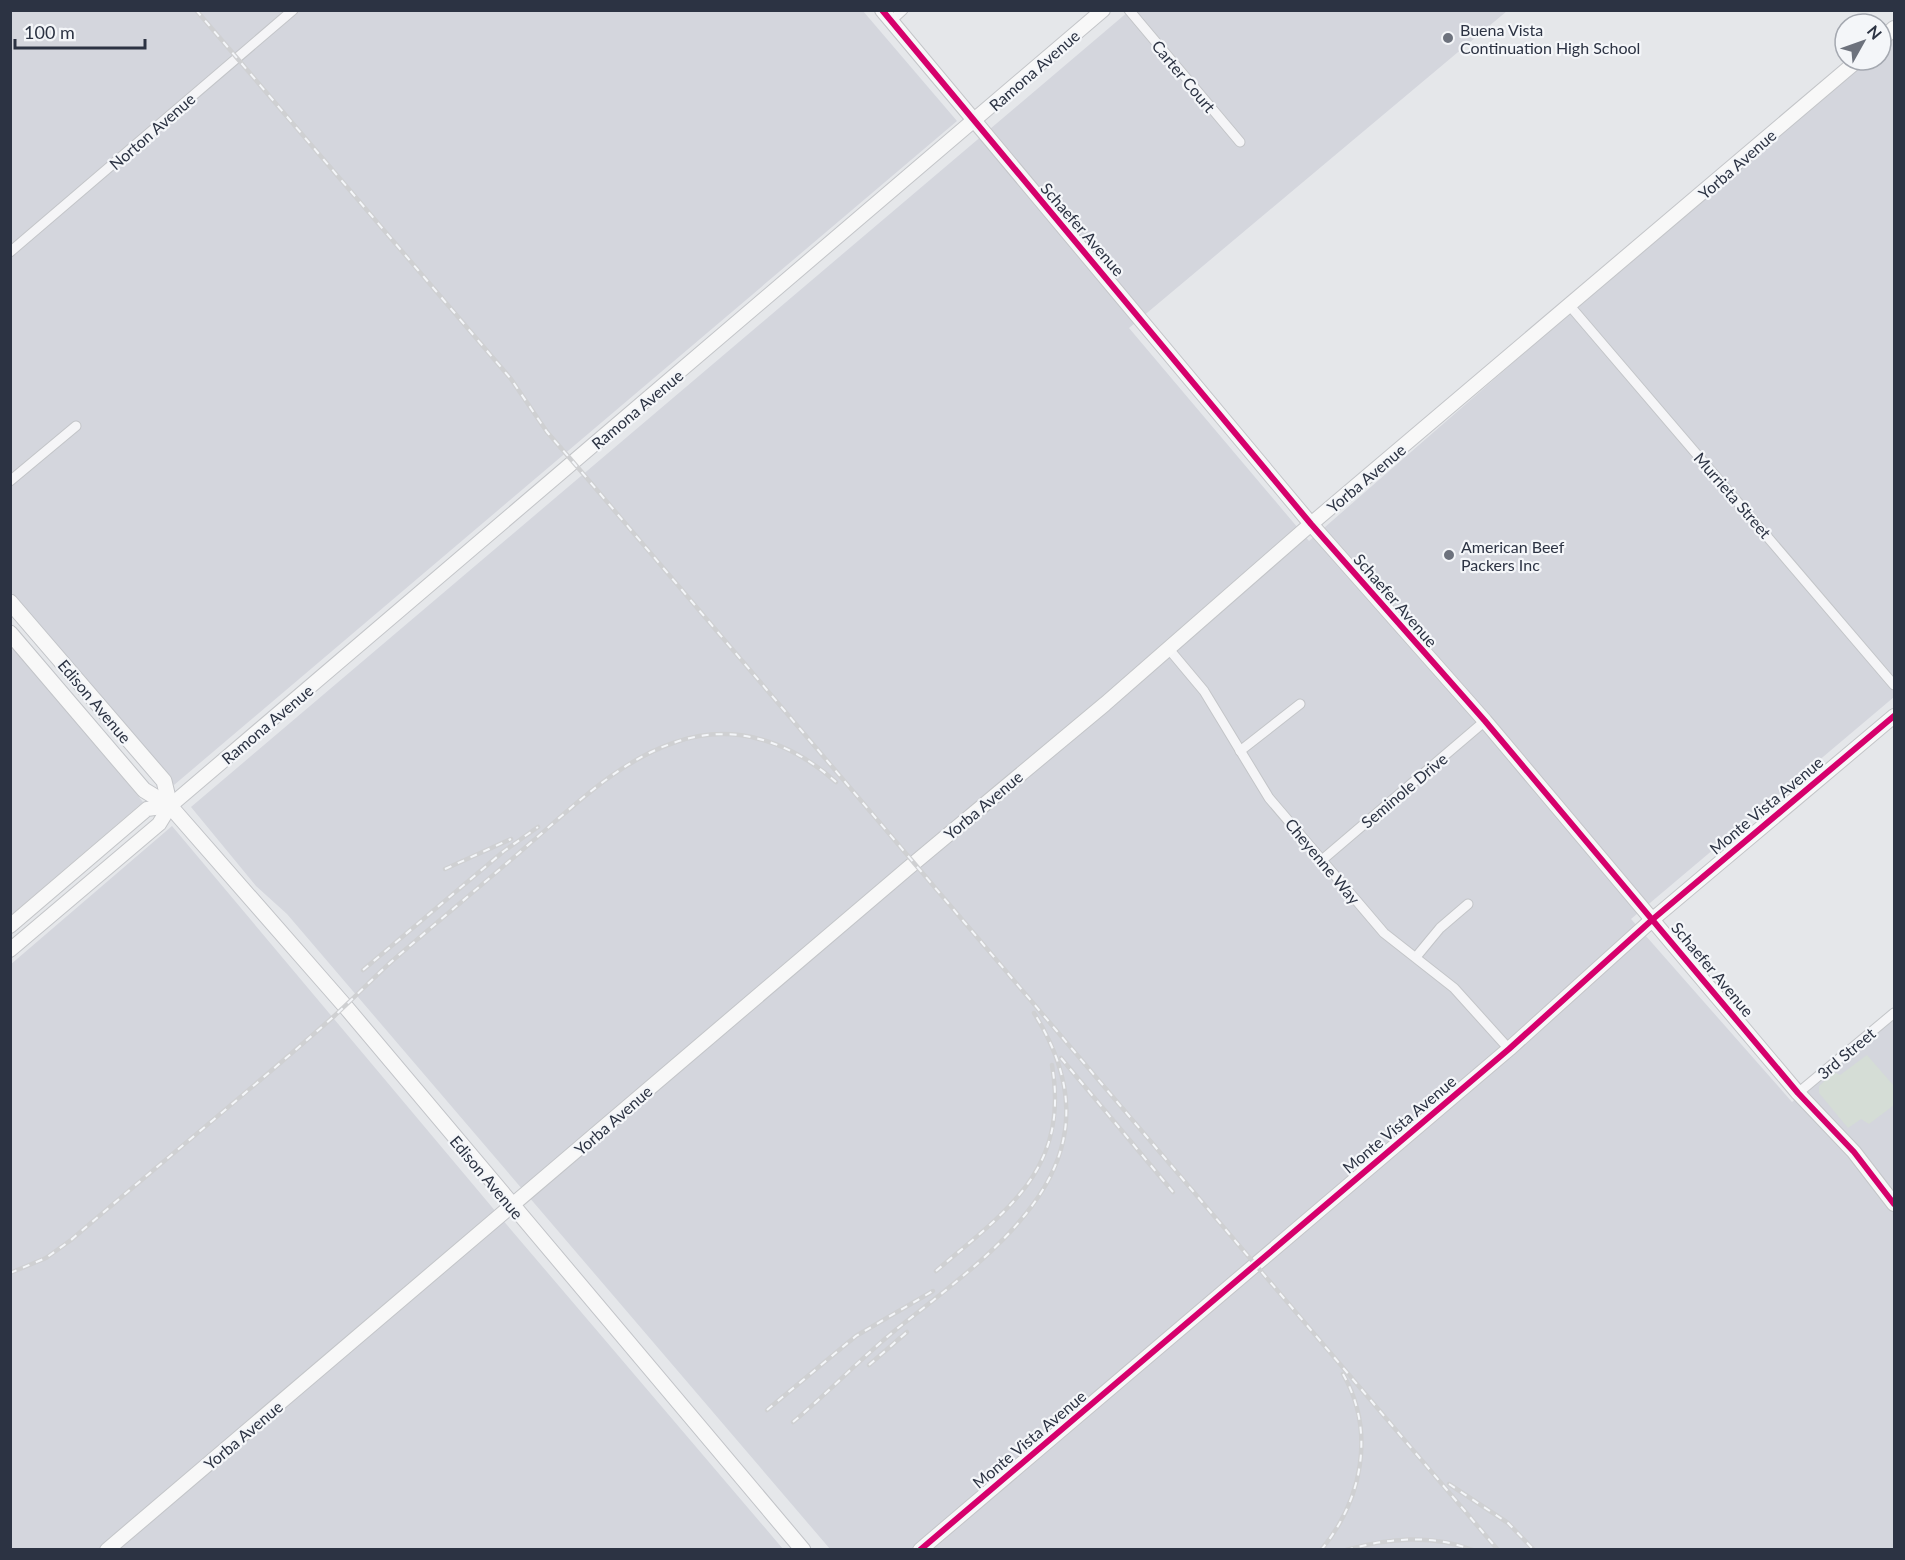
<svg xmlns="http://www.w3.org/2000/svg" width="1905" height="1560" viewBox="0 0 1905 1560" font-family="Lato,sans-serif">
<style>
.built{fill:#d4d6dd}
.green{fill:#d5ddd6}
.lines{fill:none;stroke-linecap:round;stroke-linejoin:round}
.street-casing{stroke:#c3c5c8;stroke-width:11}
.secondary-casing{stroke:#c3c5c8;stroke-width:16}
.primary-casing{stroke:#c2c4c8;stroke-width:17}
.street{stroke:#f5f5f7;stroke-width:9}
.secondary{stroke:#f8f8f8;stroke-width:14}
.primary{stroke:#f8f8f8;stroke-width:15}
.rail-casing{stroke:#cfd0d2;stroke-width:4.5}
.rail{stroke:#f4f6f9;stroke-width:2;stroke-dasharray:7;stroke-linecap:butt}
.cycleway-casing{stroke:#f4f6f9;stroke-width:10}
.cycleway{stroke:#d6006c;stroke-width:6}
.poi-dot{fill:#6d727d;stroke:#f4f6f9;stroke-width:2}
.labels{text-anchor:middle;dominant-baseline:central;stroke-width:4.5;stroke-linejoin:round;paint-order:stroke}
.poi-label{font-size:16px;fill:#2c3343;stroke:#f4f6f9;text-anchor:start}
.street-label{font-size:16px;fill:#2c3343;stroke:#f4f6f9}
</style>
<rect width="100%" height="100%" fill="#e5e7ea"/>
<g class="built">
<path d="M10,11H863L957,121L174,785L11,592Z"/>
<path d="M1129,11H1507L1129,328L1309,541L1617,272L1867,60H1881V48L1894,36V697L1631,919L1792,1102L1894,1017V1549H830L287,914L256,886L191,807Z"/>
<path d="M11,645L143,802L11,915H10Z"/>
<path d="M172,826L507,1225L783,1549H11L10,965Z"/>
</g>
<path class="green" d="M1867,1055L1894,1086V1105L1869,1124L1861,1119L1848,1128L1819,1093V1086L1834,1072L1840,1075Z"/>
<g class="lines">
<g class="street-casing">
<g id="street">
<path d="M1129,10L1240,142"/>
<path d="M891,21L903,10"/>
<path d="M10,252L293,10"/>
<path d="M1570,306L1894,685"/>
<path d="M10,481L76,426"/>
<path d="M1168,648L1204,691L1269,798L1384,933L1454,988L1509,1049"/>
<path d="M1240,751L1300,704"/>
<path d="M1322,860L1485,721"/>
<path d="M1416,957L1440,928L1468,904"/>
<path d="M1798,1093L1894,1013"/>
</g>
</g>
<g class="secondary-casing">
<g id="secondary">
<path d="M882,10L1311,524L1485,721L1798,1093L1854,1152L1894,1204"/>
<path d="M1881,40L1894,28"/>
<path d="M10,926L147,809L170,806"/>
<path d="M10,950L159,824L170,806L1103,10"/>
<path d="M107,1550L907,869L1105,704L1311,524L1858,60"/>
<path d="M920,1550L1509,1049L1653,919L1894,716"/>
</g>
</g>
<g class="primary-casing">
<g id="primary">
<path d="M10,602L164,781L170,806"/>
<path d="M10,633L144,790L170,806L345,1006L803,1550"/>
</g>
</g>
<use href="#street" class="street"/>
<use href="#secondary" class="secondary"/>
<use href="#primary" class="primary"/>
<g class="rail-casing">
<g id="rail">
<path d="M196,10L511,379L547,432L574,463L1498,1550"/>
<path d="M445,869L511,839"/>
<path d="M363,970L504,851L538,827"/>
<path d="M1061,1058L1173,1192"/>
<path d="M936,1271C1006,1211 1070,1170 1052,1065"/>
<path d="M10,1273L46,1258L71,1240C157,1166 246,1094 332,1018C352,1000 371,980 391,962C436,923 482,885 527,846C573,807 618,761 676,742C735,722 791,742 836,782"/>
<path d="M869,1365L907,1332"/>
<path d="M767,1410L856,1336L933,1291"/>
<path d="M793,1422C829,1392 862,1357 898,1328C1003,1245 1126,1160 1034,1013"/>
<path d="M1449,1484L1508,1523L1534,1550"/>
<path d="M1321,1550C1362,1501 1376,1432 1343,1374"/>
<path d="M1346,1550C1389,1538 1431,1534 1473,1550"/>
</g>
</g>
<use href="#rail" class="rail"/>
<g class="cycleway-casing">
<g id="cycleway">
<path d="M882,10L1311,524L1485,721L1798,1093L1854,1152L1894,1204"/>
<path d="M920,1550L1509,1049L1653,919L1894,716"/>
</g>
</g>
<use href="#cycleway" class="cycleway"/>
</g>
<g class="poi-dot">
<circle cx="1448" cy="38" r="6"/>
<circle cx="1449" cy="555" r="6"/>
</g>
<g class="labels">
<g class="poi-label">
<text x="1460" y="29">Buena Vista<tspan x="1460" dy="18">Continuation High School</tspan></text>
<text x="1461" y="546">American Beef<tspan x="1461" dy="18">Packers Inc</tspan></text>
</g>
<g class="street-label">
<text transform="translate(1034 70) rotate(-41)">Ramona Avenue</text>
<text transform="translate(1184 76) rotate(50)">Carter Court</text>
<text transform="translate(152 131) rotate(-41)">Norton Avenue</text>
<text transform="translate(1737 164) rotate(-41)">Yorba Avenue</text>
<text transform="translate(1083 229) rotate(49)">Schaefer Avenue</text>
<text transform="translate(637 409) rotate(-40)">Ramona Avenue</text>
<text transform="translate(1366 478) rotate(-40)">Yorba Avenue</text>
<text transform="translate(1733 495) rotate(49)">Murrieta Street</text>
<text transform="translate(1396 600) rotate(49)">Schaefer Avenue</text>
<text transform="translate(95 701) rotate(50)">Edison Avenue</text>
<text transform="translate(267 724) rotate(-40)">Ramona Avenue</text>
<text transform="translate(1404 790) rotate(-40)">Seminole Drive</text>
<text transform="translate(983 805) rotate(-40)">Yorba Avenue</text>
<text transform="translate(1766 805) rotate(-40)">Monte Vista Avenue</text>
<text transform="translate(1323 861) rotate(50)">Cheyenne Way</text>
<text transform="translate(1713 969) rotate(50)">Schaefer Avenue</text>
<text transform="translate(1846 1053) rotate(-40)">3rd Street</text>
<text transform="translate(613 1120) rotate(-41)">Yorba Avenue</text>
<text transform="translate(1399 1124) rotate(-40)">Monte Vista Avenue</text>
<text transform="translate(487 1177) rotate(50)">Edison Avenue</text>
<text transform="translate(243 1435) rotate(-40)">Yorba Avenue</text>
<text transform="translate(1029 1439) rotate(-40)">Monte Vista Avenue</text>
</g>
</g>
<rect width="1905" height="1560" fill="none" stroke="#2c3343" stroke-width="24"/>
<g transform="translate(1863 42) rotate(50)"><circle r="28" fill="#f4f6f9" stroke="#a4a8b0" stroke-width="1.5"/>
<path d="M0-4.5L10 22L0 15L-10 22Z" fill="#6d727d"/>
<text y="-9" font-size="16" font-weight="bold" text-anchor="middle" fill="#2c3343">N</text>
</g>
<path d="M15 39v9h130v-9" fill="none" stroke="#2c3343" stroke-width="3"/>
<text x="24" y="39" font-size="18" fill="#2c3343" stroke="#f4f6f9" stroke-width="4.5" paint-order="stroke">100 m</text>
</svg>
